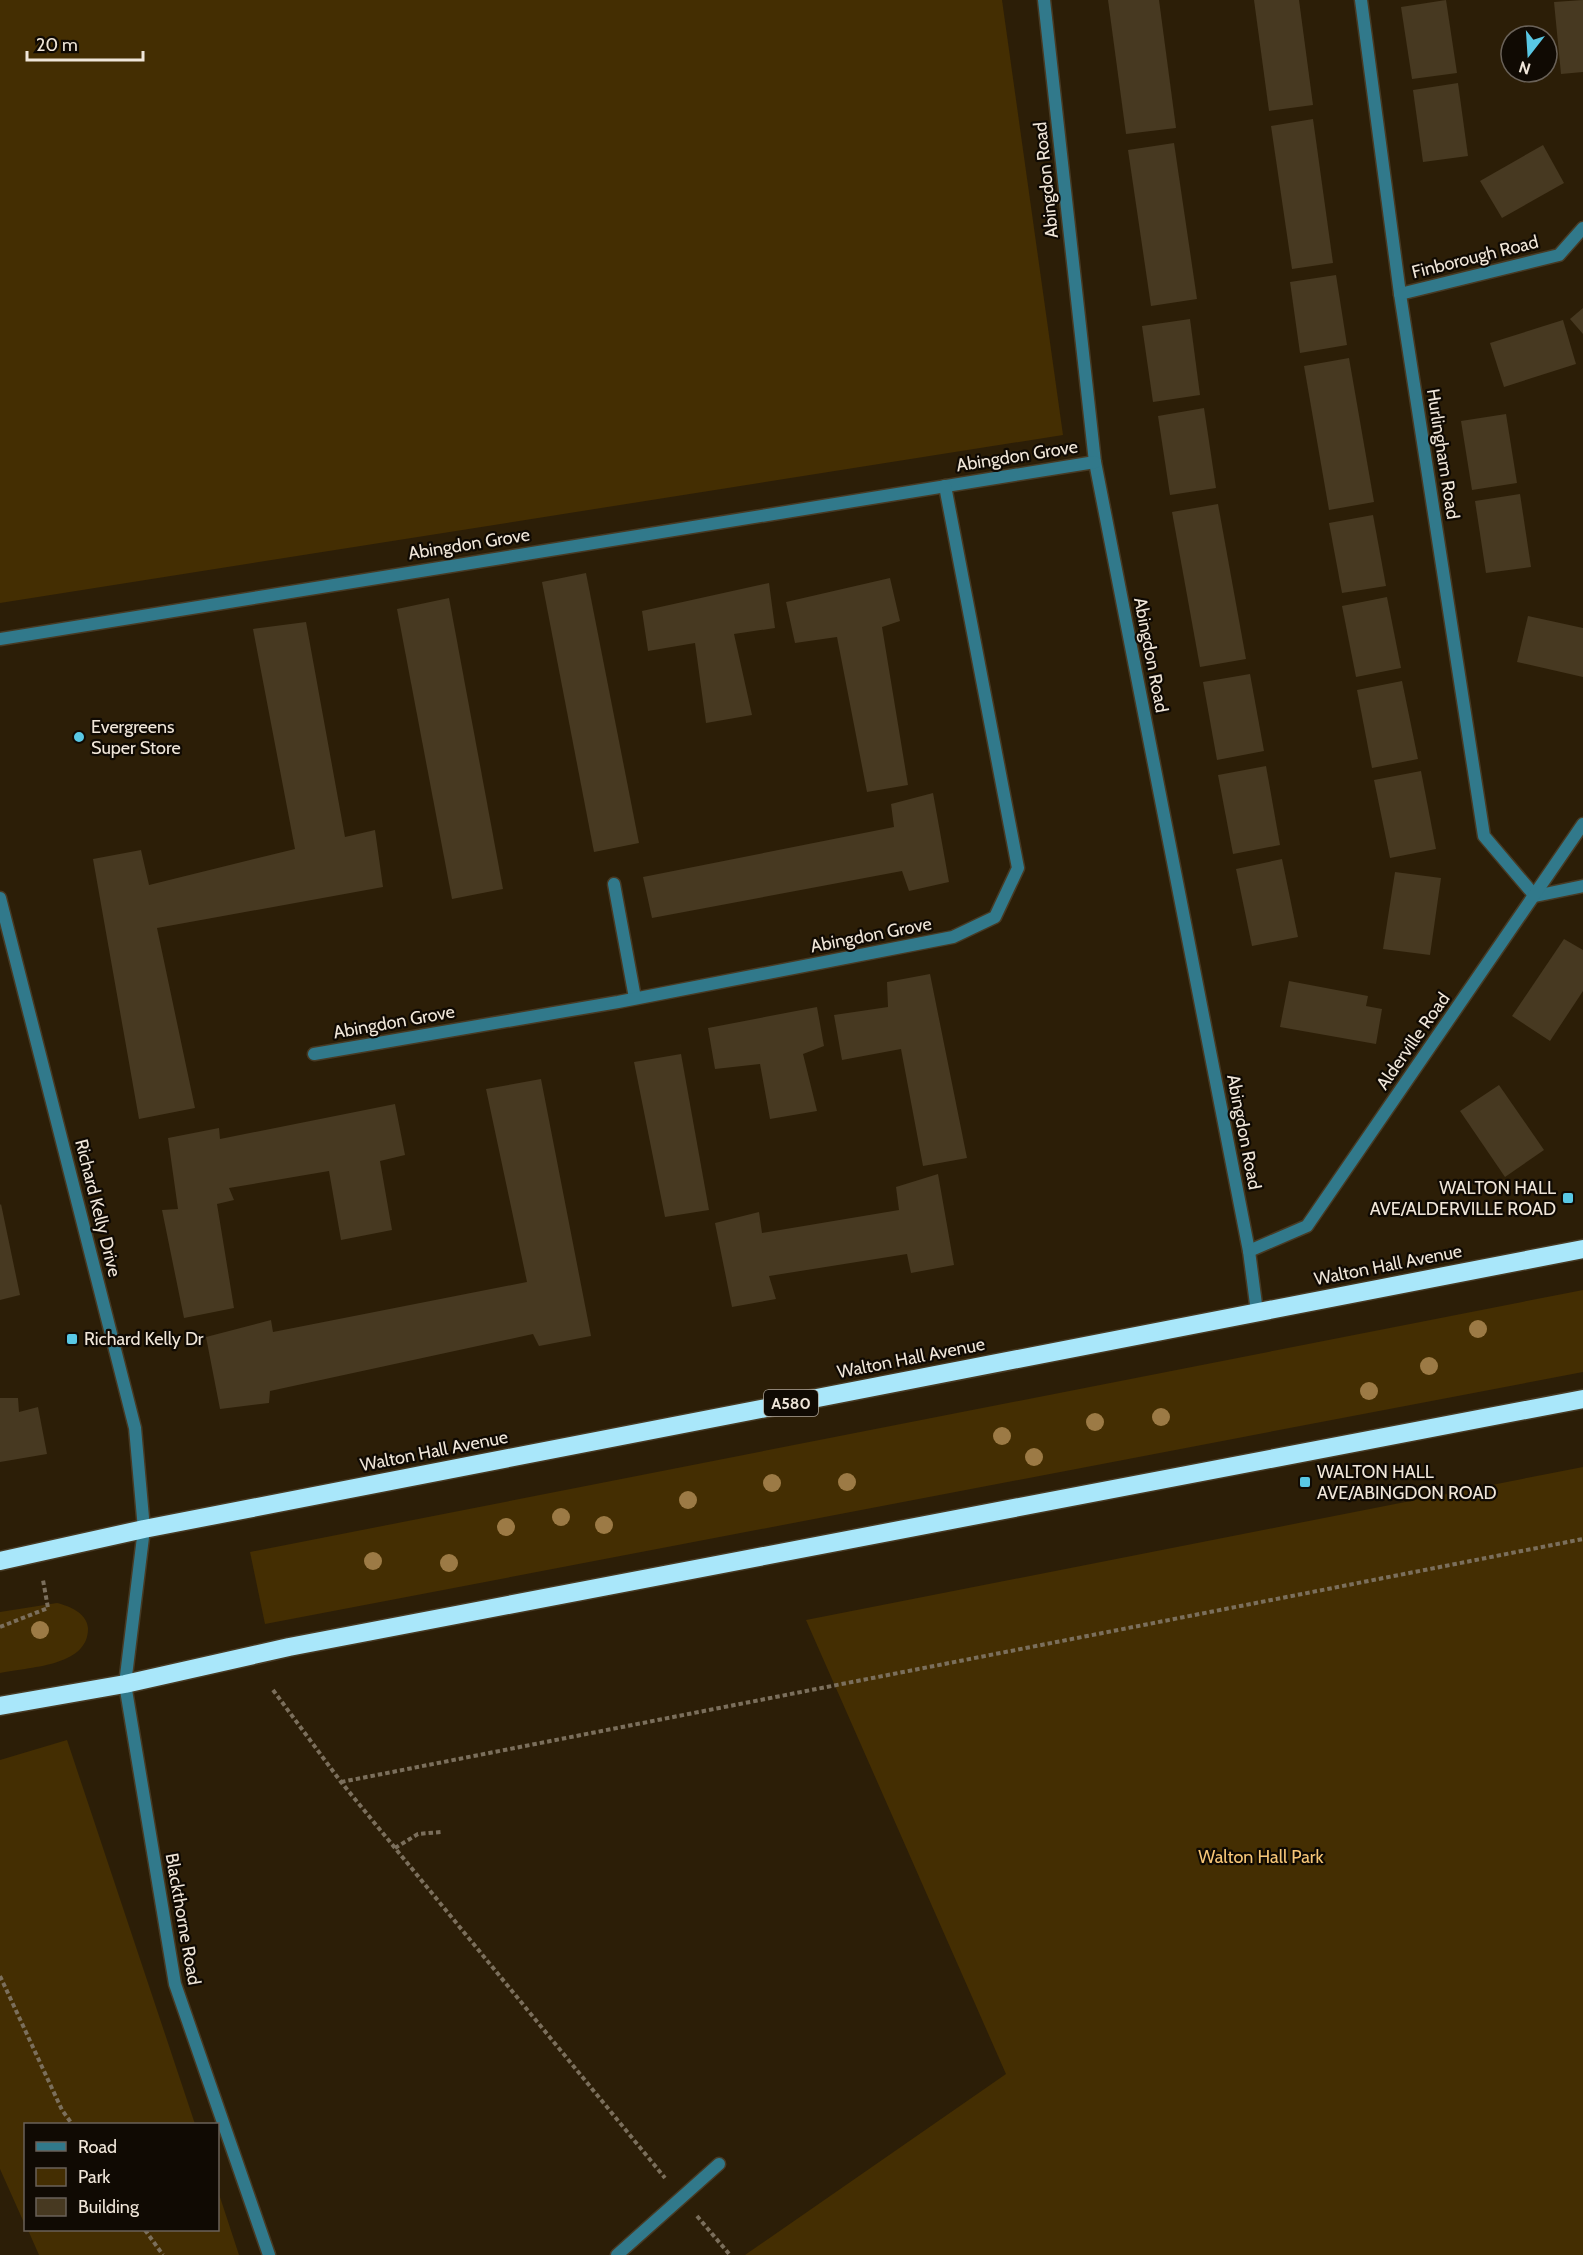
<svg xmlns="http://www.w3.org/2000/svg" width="1583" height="2255" viewBox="0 0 1583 2255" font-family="Cabin,sans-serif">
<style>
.green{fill:#442e02}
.building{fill:#473921}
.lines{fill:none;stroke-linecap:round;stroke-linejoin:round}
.lane-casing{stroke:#473a24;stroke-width:15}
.street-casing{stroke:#473a24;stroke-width:15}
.highway-casing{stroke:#473a24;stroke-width:21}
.path{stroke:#7b6f5c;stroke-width:4;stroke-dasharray:4.5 3;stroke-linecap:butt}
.lane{stroke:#31798b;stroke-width:12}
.street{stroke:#31798b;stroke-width:12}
.highway{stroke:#a9e7fa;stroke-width:18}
.tree{fill:#9c7a45}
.poi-dot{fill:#59c8e5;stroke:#100a03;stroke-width:2}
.labels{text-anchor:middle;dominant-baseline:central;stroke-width:4.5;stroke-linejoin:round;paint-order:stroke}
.shield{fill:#100a03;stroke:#ada499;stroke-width:1.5}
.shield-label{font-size:16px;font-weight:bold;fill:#f0e6d9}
.street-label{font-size:18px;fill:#f0e6d9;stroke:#100a03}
.poi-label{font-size:18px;fill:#f0e6d9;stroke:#100a03;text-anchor:start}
.park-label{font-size:18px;fill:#f7c677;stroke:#100a03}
</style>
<rect width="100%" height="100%" fill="#2c1e07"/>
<g class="green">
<path d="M0,0H1002L1063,435L0,603Z"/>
<path d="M1583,1290V1372L265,1624L250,1552Z"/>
<path d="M1583,1467V2255H745L1006,2074L806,1620Z"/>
<path d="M57,1603C69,1606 87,1613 88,1628C89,1667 27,1667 0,1673V1612Z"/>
<path d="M67,1740L195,2124H26L25,2225L0,2169V1760Z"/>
<path d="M218,2191L239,2255H39L28,2230H218Z"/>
</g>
<g class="building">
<path d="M1108,0H1159L1176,128L1126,134Z"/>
<path d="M1254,0H1299L1313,105L1269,111Z"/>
<path d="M1446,0L1457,73L1412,79L1401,7Z"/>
<path d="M1583,0V72L1561,74L1554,2Z"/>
<path d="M1458,83L1468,156L1423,162L1413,90Z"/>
<path d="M1313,119L1333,263L1292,269L1271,126Z"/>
<path d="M1174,143L1197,299L1151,306L1128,150Z"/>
<path d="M1543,145L1564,183L1502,218L1480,181Z"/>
<path d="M1336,275L1347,345L1300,353L1290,282Z"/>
<path d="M1583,308V334L1570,319Z"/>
<path d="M1190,319L1200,395L1153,402L1142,326Z"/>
<path d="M1563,320L1576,364L1504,387L1490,343Z"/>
<path d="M1349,358L1374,502L1329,510L1304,366Z"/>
<path d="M1204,408L1216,488L1170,495L1158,416Z"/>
<path d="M1506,414L1517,483L1472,490L1461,421Z"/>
<path d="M1520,494L1531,567L1486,573L1475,501Z"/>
<path d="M1218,504L1246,659L1200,667L1172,512Z"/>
<path d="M1373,515L1386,586L1342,593L1329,523Z"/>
<path d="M586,573L639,843L594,852L542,582Z"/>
<path d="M890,578L900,621L882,627L908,785L867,792L837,637L795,643L786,602Z"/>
<path d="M769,583L775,628L734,634L752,715L706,723L695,643L648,651L642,611Z"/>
<path d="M1387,597L1401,668L1356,677L1342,606Z"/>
<path d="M449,598L503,889L452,899L397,609Z"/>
<path d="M1528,616L1583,628V677L1517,662Z"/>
<path d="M306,622L345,837L375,830L383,887L157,928L195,1108L139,1119L93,859L141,850L149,885L295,849L253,629Z"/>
<path d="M1250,674L1264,751L1217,760L1203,682Z"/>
<path d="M1402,681L1418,759L1372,768L1357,690Z"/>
<path d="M1266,766L1280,845L1233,854L1218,775Z"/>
<path d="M1421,771L1436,849L1390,858L1374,780Z"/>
<path d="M933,793L949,882L909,891L902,871L652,918L643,877L894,827L891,804Z"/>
<path d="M1282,859L1298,937L1252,946L1236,869Z"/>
<path d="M1395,872L1441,878L1430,955L1383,949Z"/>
<path d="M1564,939L1583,950V991L1550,1041L1512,1016Z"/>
<path d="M930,974L967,1158L923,1166L901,1049L842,1060L834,1015L888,1007L887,982Z"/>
<path d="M1289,981L1368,996L1366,1006L1382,1009L1376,1044L1280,1027Z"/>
<path d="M817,1007L824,1046L803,1054L817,1111L770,1119L760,1064L715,1069L708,1028Z"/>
<path d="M681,1054L709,1210L665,1217L634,1062Z"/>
<path d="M541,1079L591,1336L539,1346L533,1334L270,1391L269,1403L220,1409L206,1337L271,1320L273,1332L527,1282L486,1089Z"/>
<path d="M1499,1085L1544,1150L1505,1177L1460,1111Z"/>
<path d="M395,1104L405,1155L380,1161L392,1230L341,1240L329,1171L229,1188L234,1200L217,1204L234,1308L184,1318L162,1210L178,1209L168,1138L219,1128L220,1139Z"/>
<path d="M938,1174L954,1265L911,1273L907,1254L769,1276L776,1299L732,1307L715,1223L759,1212L762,1233L899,1210L896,1187Z"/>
<path d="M1,1204L20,1295L0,1300V1205Z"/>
<path d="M0,1398H18L19,1412L38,1407L47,1454L0,1462Z"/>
</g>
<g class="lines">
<g class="lane-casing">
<g id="lane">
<path d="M614,884L635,998"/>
<path d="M617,2255L719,2164"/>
</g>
</g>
<g class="street-casing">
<g id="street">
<path d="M1044,0L1095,462L1249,1251L1257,1312"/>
<path d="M1361,0L1400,294L1484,836L1535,896L1583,886"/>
<path d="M1400,294L1559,255L1583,228"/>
<path d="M0,639L1095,462"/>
<path d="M0,898L135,1428L144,1529L125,1684L175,1984L269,2255"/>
<path d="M314,1054L618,1002L953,937L995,917L1018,868L945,486"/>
<path d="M1249,1251L1307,1226L1583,824"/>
</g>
</g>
<g class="highway-casing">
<g id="highway">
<path d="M0,1561L144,1529L1583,1249"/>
<path d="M0,1706L125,1684L289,1647L1583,1399"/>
</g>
</g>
<g class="path">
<path d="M0,1627L48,1608L43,1580"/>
<path d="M273,1690L341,1782L665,2178"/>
<path d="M341,1782L1583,1539"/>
<path d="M395,1848L418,1834L441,1832"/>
<path d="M0,1976L62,2110L72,2124"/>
<path d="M697,2216L730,2255"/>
<path d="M145,2230L163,2255"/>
</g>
<use href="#lane" class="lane"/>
<use href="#street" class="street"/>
<use href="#highway" class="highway"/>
</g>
<g class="tree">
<circle cx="1478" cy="1329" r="9"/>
<circle cx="1429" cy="1366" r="9"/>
<circle cx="1369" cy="1391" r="9"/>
<circle cx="1161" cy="1417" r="9"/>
<circle cx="1095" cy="1422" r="9"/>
<circle cx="1002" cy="1436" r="9"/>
<circle cx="1034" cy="1457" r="9"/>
<circle cx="847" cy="1482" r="9"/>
<circle cx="772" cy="1483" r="9"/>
<circle cx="688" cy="1500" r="9"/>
<circle cx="561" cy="1517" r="9"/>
<circle cx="604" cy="1525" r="9"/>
<circle cx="506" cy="1527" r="9"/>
<circle cx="373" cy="1561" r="9"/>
<circle cx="449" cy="1563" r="9"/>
<circle cx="40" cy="1630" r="9"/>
</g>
<g class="poi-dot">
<circle cx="79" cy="737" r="6"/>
<rect x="1562" y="1192" width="12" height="12" rx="3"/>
<rect x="66" y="1333" width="12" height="12" rx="3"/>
<rect x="1299" y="1476" width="12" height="12" rx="3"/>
</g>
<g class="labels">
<rect class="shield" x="764" y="1390" width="54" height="26" rx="4.5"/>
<g class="shield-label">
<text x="791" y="1403">A580</text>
</g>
<g class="street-label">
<text transform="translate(1046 180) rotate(-96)">Abingdon Road</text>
<text transform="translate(1475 257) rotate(-14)">Finborough Road</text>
<text transform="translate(1443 454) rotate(81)">Hurlingham Road</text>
<text transform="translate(1017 456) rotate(-9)">Abingdon Grove</text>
<text transform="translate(469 544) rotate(-9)">Abingdon Grove</text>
<text transform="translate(1151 655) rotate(79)">Abingdon Road</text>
<text transform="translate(871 935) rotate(-11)">Abingdon Grove</text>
<text transform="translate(394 1022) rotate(-10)">Abingdon Grove</text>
<text transform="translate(1413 1041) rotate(-55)">Alderville Road</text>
<text transform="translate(1244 1132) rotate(79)">Abingdon Road</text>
<text transform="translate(98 1208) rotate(76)">Richard Kelly Drive</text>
<text transform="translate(1388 1265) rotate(-11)">Walton Hall Avenue</text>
<text transform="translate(911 1358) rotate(-11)">Walton Hall Avenue</text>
<text transform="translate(434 1451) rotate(-11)">Walton Hall Avenue</text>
<text transform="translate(183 1919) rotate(80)">Blackthorne Road</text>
</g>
<g class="poi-label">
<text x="91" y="727">Evergreens<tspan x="91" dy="21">Super Store</tspan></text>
<text x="1556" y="1188" text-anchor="end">WALTON HALL<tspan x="1556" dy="21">AVE/ALDERVILLE ROAD</tspan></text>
<text x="84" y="1339">Richard Kelly Dr</text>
<text x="1317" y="1472">WALTON HALL<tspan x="1317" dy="21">AVE/ABINGDON ROAD</tspan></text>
</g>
<g class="park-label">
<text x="1261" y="1857">Walton Hall Park</text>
</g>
</g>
<rect x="24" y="2123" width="195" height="108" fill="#100a03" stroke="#6a6259" stroke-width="1.5"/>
<rect x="36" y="2142" width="30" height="9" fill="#31798b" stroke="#6a6259" stroke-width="1.5"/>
<text x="78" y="2153" font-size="18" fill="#f0e6d9">Road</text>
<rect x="36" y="2168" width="30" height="18" fill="#442e02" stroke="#6a6259" stroke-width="1.5"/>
<text x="78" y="2183" font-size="18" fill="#f0e6d9">Park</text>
<rect x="36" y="2198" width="30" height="18" fill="#473921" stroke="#6a6259" stroke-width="1.5"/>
<text x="78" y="2213" font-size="18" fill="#f0e6d9">Building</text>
<g transform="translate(1529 54) rotate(197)"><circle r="28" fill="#100a03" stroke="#6a6259" stroke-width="1.5"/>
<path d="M0-4.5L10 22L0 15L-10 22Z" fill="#59c8e5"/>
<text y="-9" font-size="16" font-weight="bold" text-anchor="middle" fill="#f0e6d9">N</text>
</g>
<path d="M27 51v9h116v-9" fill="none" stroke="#f0e6d9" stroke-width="3"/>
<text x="36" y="51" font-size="18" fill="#f0e6d9" stroke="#100a03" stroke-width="4.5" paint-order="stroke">20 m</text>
</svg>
